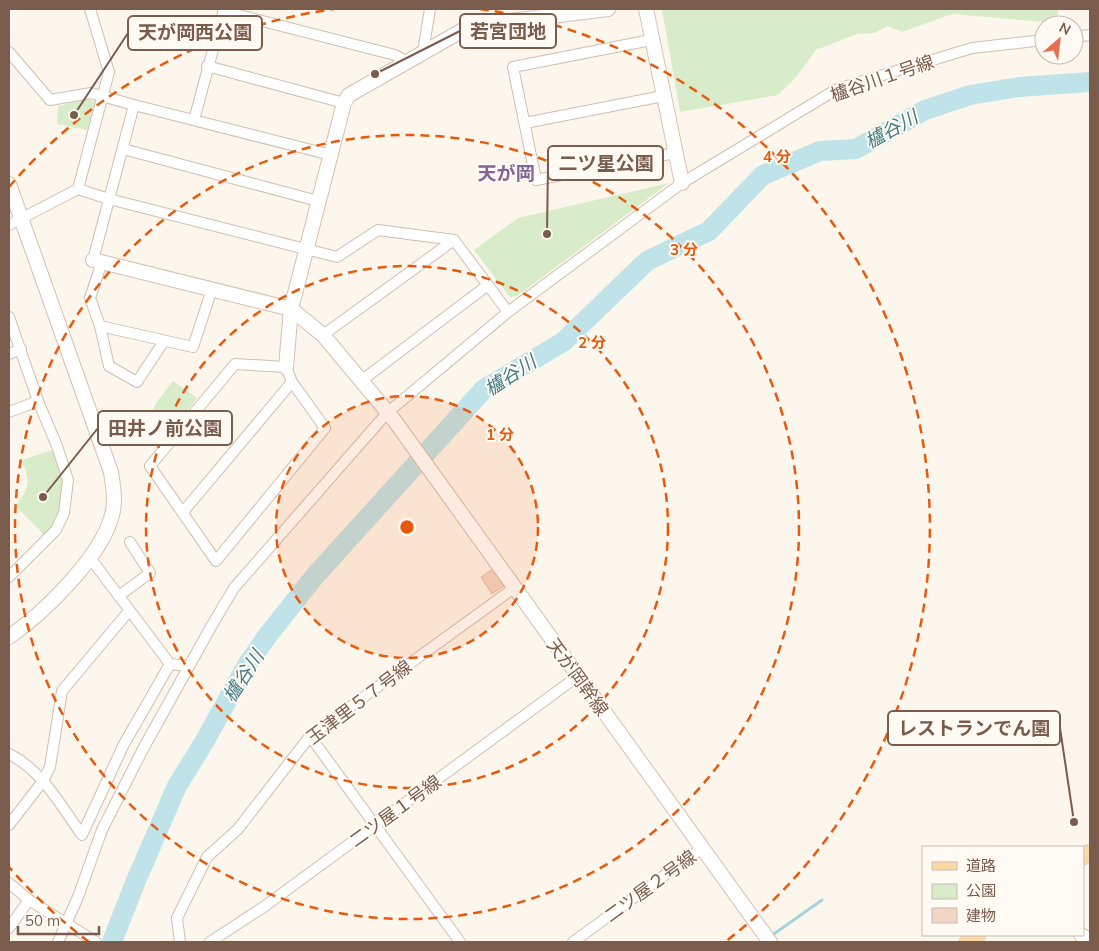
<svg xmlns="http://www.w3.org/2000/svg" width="1099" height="951" viewBox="0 0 1099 951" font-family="Mulish,'Noto Sans JP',sans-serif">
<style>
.green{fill:#d8ecc9}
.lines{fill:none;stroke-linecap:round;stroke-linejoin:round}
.stream{stroke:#a5d3da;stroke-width:3}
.river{stroke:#bfe3e8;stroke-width:20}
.building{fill:#f3d5c3;stroke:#e6bba3}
.street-casing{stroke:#d1beb0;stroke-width:12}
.secondary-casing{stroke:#d6c0b0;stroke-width:16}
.primary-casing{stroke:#dad1cd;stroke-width:17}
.street{stroke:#fff;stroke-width:10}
.secondary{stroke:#fff;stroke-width:14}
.primary{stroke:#fbd9a5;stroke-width:15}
.ring{fill:none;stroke:#e8590c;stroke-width:2.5;stroke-dasharray:9 6}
.labels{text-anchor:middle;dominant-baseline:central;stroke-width:4;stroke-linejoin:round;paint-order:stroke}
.street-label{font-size:18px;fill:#7a5c4d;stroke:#fffaf3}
.water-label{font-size:19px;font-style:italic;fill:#437c86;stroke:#fffaf3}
.neighbourhood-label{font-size:19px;font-weight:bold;fill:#846695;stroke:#fffaf3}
.centre{fill:#e8590c;stroke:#fffaf3;stroke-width:2.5}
.ring-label{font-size:15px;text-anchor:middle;font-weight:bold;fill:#e8590c;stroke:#fffaf3;stroke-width:4;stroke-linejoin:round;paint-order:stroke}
.leader{fill:none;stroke:#7a5c4d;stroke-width:2}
.callout-dot{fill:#7a5c4d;stroke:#fffaf3;stroke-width:2}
.callout{fill:#fffaf3;stroke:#7a5c4d;stroke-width:2}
.callout-label{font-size:19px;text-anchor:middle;font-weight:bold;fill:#7a5c4d}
</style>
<rect width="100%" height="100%" fill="#fdf6ec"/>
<g class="green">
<path d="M662,9H1058V14L1054,21L1044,22L952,14L902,32L888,26L874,33L857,34L816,50L797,76L778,95L680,112Z"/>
<path d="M88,99L95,102L87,130L57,124L58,106Z"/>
<path d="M669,183L517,296L510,297L474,250L518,218Z"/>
<path d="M173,381L197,398L157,449L144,433L156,403Z"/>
<path d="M55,449C65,481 71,509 45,536L16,506C29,487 31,483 22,460Z"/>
</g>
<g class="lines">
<path class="stream" d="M771,936L822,900"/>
<path class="river" d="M112,942L135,883L177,786L203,744L247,665L268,635L314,577L484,389L563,342L647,261L709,231L763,175L820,151L856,149L925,110L970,95L1019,87L1090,82"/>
</g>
<path class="building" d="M493,569L504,586L492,594L481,577Z"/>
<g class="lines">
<g class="street-casing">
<g id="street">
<path d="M223,11L395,55L407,62"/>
<path d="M1074,37L1090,35"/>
<path d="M651,40L513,67L536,180L675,153"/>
<path d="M9,52L50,100L91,93L134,105"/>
<path d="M423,52L430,9"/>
<path d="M207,66L344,103"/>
<path d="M194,120L224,9"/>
<path d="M525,123L663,96"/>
<path d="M123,149L318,201"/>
<path d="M78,189L109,199L337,257L378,230L454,240"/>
<path d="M9,225L78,189L109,72L90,9"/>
<path d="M93,260L134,105L331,155"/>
<path d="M102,262L90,298L100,326L193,347L212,289"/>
<path d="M9,317L38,401L57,446L68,480L64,513L56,530L9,577"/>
<path d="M100,326L109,366L137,382L164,341"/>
<path d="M323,335L454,240L508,312"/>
<path d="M9,354L21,349"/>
<path d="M235,364L286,367L292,382L325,428L216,561L150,466Z"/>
<path d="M361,381L488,285"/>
<path d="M9,412L38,401"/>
<path d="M183,512L292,382"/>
<path d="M91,559L170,664L189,666"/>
<path d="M120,595L150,573L130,542"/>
<path d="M310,736L460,942"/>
<path d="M9,754C42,770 61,806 82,835L124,744L170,664"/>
<path d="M9,825L43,781L50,767L62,691L129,611"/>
<path d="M9,883L29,900L96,942"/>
<path d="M9,928L29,900"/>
<path d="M58,942L78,897L102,830L143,749L212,625L234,588L387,413L508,312L682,183L837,89L972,48L1044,40"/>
<path d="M180,942L177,918L207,857L238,829L310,736L514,588"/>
<path d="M210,942L265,906L578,676"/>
<path d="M573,942L702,848"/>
</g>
</g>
<g class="secondary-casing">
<g id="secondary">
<path d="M646,9L682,183"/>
<path d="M9,184L111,472C113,486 116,501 112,515C102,556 44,613 9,637"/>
<path d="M93,260L291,309L323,335L394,420L770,942"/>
<path d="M286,367L291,309L344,103L349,95L470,26L608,9"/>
<path d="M1081,935L1090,941"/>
</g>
</g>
<g class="primary-casing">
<g id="primary">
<path d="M1083,857L1090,852"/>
<path d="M967,942L978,935"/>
</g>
</g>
<use href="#street" class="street"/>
<use href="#secondary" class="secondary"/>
<use href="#primary" class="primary"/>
</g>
<circle cx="407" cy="527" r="131" fill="#e8590c" fill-opacity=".12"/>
<g class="ring">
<circle cx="407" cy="527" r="131"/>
<circle cx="407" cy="527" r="261"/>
<circle cx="407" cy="527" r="392"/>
<path d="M89 942A523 523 0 0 1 9 867M9 187A523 523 0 0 1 334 9M480 9A523 523 0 0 1 725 942"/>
</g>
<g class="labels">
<g class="street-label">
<text transform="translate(882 78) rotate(-19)">櫨谷川１号線</text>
<text transform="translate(578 677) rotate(54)">天が岡幹線</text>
<text transform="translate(359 702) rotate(-37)">玉津里５７号線</text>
<text transform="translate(395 811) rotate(-36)">二ツ屋１号線</text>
<text transform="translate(650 886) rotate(-36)">二ツ屋２号線</text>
</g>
<g class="water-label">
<text transform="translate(891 129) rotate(-29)">櫨谷川</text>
<text transform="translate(510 375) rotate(-33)">櫨谷川</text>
<text transform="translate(243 676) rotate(-57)">櫨谷川</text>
</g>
<g class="neighbourhood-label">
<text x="506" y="173">天が岡</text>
</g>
</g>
<circle cx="407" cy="527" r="8" class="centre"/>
<g class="ring-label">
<text x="777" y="162">4 分</text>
<text x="684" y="255">3 分</text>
<text x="592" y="348">2 分</text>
<text x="500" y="440">1 分</text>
</g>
<path class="leader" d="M375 74L460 31M74 115L128 33M547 234L548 163M43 497L98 428M1074 822L1060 728"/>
<g class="callout-dot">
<circle cx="375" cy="74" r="5"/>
<circle cx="74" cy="115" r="5"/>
<circle cx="547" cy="234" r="5"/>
<circle cx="43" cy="497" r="5"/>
<circle cx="1074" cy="822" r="5"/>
</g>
<g class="callout">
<rect x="460" y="14" width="96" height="34" rx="5"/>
<rect x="128" y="16" width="134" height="34" rx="5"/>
<rect x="548" y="146" width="115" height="34" rx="5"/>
<rect x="98" y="411" width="134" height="34" rx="5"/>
<rect x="888" y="711" width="172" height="34" rx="5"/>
</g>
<g class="callout-label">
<text x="508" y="38">若宮団地</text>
<text x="195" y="39">天が岡西公園</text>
<text x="606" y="170">二ツ星公園</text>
<text x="165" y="435">田井ノ前公園</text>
<text x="974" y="735">レストランでん園</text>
</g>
<rect width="1099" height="951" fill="none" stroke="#7a5c4d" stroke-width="20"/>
<rect x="922" y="846" width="162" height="90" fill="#fffaf3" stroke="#cabbb1"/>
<rect x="932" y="862" width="25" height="8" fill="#fbd9a5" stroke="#cabbb1"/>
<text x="966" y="871" font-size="15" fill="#7a5c4d">道路</text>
<rect x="932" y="884" width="25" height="15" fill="#d8ecc9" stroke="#cabbb1"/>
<text x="966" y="896" font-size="15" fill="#7a5c4d">公園</text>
<rect x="932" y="908" width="25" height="15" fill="#f3d5c3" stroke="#cabbb1"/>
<text x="966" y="921" font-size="15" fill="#7a5c4d">建物</text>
<g transform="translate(1059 40) rotate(28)"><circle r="24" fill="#fffaf3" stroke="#cabbb1"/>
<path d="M0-4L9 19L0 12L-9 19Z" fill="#e76f51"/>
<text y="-8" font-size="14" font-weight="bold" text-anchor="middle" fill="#7a5c4d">N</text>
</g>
<path d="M18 926v8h81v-8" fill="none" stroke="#7a5c4d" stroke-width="2.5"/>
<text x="25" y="926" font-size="15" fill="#7a5c4d" stroke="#fffaf3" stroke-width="4" paint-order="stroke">50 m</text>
</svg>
